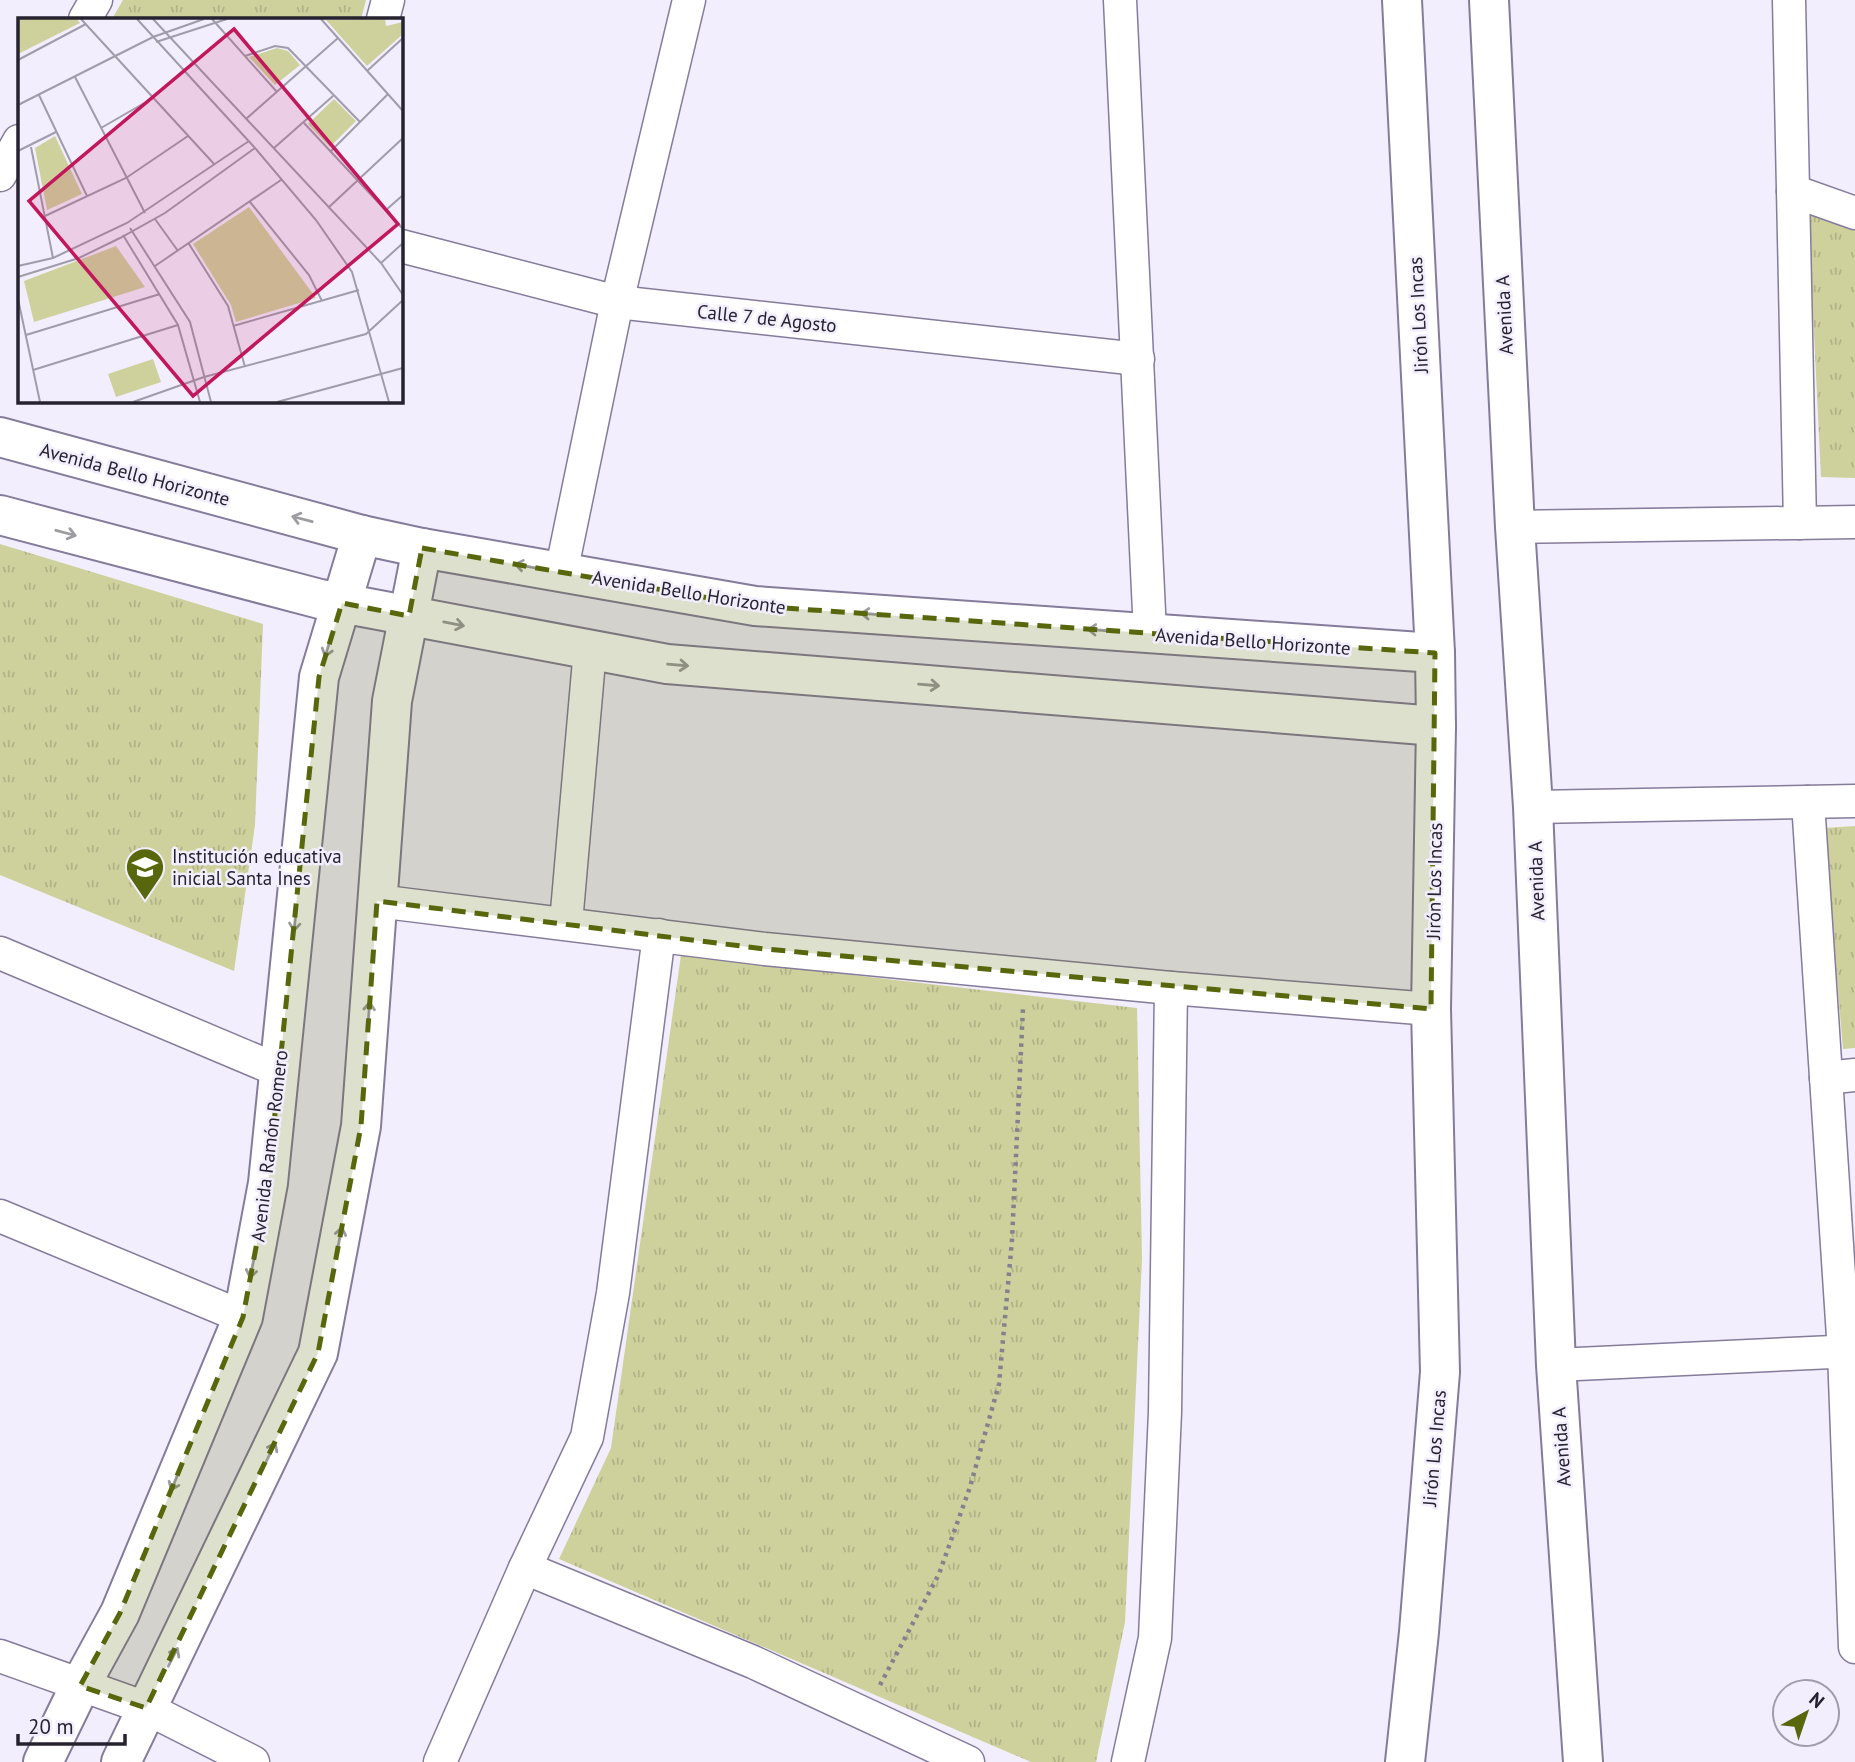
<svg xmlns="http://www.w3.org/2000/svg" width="1855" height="1762" viewBox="0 0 1855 1762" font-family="'PT Sans',sans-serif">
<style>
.grass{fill:url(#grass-tufts)}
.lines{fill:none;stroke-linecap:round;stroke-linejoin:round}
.minor-casing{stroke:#857b9b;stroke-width:35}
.tertiary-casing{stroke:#857b9b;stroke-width:42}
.path{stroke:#84808e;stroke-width:4.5;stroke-dasharray:3.5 5;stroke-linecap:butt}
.minor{stroke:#fff;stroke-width:32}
.tertiary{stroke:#fff;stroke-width:38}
.oneway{stroke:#9d9ca1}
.marked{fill:#58660c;fill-opacity:0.2;stroke:#58660c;stroke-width:5;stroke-dasharray:14 9;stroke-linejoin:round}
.labels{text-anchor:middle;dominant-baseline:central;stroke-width:5;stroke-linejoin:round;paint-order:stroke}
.street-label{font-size:19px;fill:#26222f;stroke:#f2eefd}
.poi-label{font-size:19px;fill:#26222f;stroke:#f2eefd;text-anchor:start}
.inset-road{fill:none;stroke:#a09cab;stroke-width:2}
.view{fill:#c2185b;fill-opacity:0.15;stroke:#c2185b;stroke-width:3.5}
.inset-edge{fill:none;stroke:#26222f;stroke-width:3.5}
</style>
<defs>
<pattern id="grass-tufts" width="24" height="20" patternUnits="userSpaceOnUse" patternTransform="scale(1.75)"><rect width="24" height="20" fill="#ced19c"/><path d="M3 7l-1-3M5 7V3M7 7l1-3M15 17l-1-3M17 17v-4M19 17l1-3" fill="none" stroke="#b1b387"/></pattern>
</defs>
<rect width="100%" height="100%" fill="#f2eefd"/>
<g class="grass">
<path d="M123,0H366L361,19H112Z"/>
<path d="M1808,211L1855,229V478L1821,477Z"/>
<path d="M0,544L263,624L255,825L234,971L0,875Z"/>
<path d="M1855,826V1048L1843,1049L1824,828Z"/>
<path d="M681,955L1137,1008L1142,1259L1125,1622L1096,1762H1031L559,1559L611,1448Z"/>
</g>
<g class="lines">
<g class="minor-casing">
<g id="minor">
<path d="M1120,0L1150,633"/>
<path d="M1789,0L1800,523"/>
<path d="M85,19L96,0"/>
<path d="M383,19L388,0"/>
<path d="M0,175L19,141"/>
<path d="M1793,191L1855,213"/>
<path d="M401,246L617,302L1138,359"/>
<path d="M1515,527L1855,522"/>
<path d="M561,573L617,302L689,0"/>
<path d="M1808,802L1844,1352L1855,1647"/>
<path d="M1533,807L1855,801"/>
<path d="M377,901L765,949L1171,988L1431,1009"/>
<path d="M566,923L590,649"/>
<path d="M0,953L280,1071"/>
<path d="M1826,1078L1855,1075"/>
<path d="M0,1216L243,1317"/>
<path d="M1556,1365L1855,1351"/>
<path d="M525,1568L753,1662L968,1762"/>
<path d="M0,1656L146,1708L253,1762"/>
<path d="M440,1762L525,1568L587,1437L613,1293L659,935"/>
<path d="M1128,1762L1155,1638L1165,1412L1171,988"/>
</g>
</g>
<g class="tertiary-casing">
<g id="tertiary">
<path d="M1402,0L1435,653L1436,726L1431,1009L1440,1372L1419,1632L1405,1762"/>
<path d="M1489,0L1515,527L1533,807L1556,1365L1583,1762"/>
<path d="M0,437L362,535L422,548L755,606L1435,653"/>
<path d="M0,515L320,599L667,664L1436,726"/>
<path d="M43,1762L80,1686L120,1613L243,1317L268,1183L319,677L362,535"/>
<path d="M121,1762L318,1353L361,1126L392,701L422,548"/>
</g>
</g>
<path class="path" d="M880,1685L939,1574L970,1487L999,1384L1012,1240L1023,1008"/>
<use href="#minor" class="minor"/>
<use href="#tertiary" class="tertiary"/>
</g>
<defs><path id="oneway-shaft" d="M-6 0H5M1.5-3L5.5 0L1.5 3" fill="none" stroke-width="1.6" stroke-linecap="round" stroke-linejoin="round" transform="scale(1.75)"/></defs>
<g class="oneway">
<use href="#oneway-shaft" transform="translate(302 519) rotate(-165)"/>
<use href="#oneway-shaft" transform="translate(66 533) rotate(15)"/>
<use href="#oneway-shaft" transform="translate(525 566) rotate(-170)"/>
<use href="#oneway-shaft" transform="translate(871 614) rotate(-176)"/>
<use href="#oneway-shaft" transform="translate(454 624) rotate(11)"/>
<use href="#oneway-shaft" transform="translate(1098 630) rotate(-176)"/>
<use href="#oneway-shaft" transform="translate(328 647) rotate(107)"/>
<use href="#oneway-shaft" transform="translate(678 665) rotate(5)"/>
<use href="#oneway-shaft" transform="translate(929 685) rotate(5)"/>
<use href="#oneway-shaft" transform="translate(295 921) rotate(96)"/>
<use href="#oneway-shaft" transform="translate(369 1012) rotate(-86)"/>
<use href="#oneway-shaft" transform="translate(340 1237) rotate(-79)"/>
<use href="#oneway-shaft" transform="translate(252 1268) rotate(101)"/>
<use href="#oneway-shaft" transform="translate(271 1452) rotate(-64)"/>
<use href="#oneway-shaft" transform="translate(175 1481) rotate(112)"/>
<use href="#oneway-shaft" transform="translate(173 1657) rotate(-63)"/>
</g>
<path class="marked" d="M422,548L755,606L1435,653L1431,1009L765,949L377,901L361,1126L318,1353L146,1708L80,1686L120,1613L243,1317L268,1183L319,677L342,603L409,616Z"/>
<defs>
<g id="school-pin" transform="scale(2.0125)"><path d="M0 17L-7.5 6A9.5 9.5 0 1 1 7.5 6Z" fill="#58660c" stroke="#f2eefd"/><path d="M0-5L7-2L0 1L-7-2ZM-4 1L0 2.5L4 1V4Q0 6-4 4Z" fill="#fff"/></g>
</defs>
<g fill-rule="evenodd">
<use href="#school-pin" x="145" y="867"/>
</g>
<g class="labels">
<g class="street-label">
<text transform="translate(1418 315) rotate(-93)">Jirón Los Incas</text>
<text transform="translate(1504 315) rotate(-93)">Avenida A</text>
<text transform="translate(767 318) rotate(6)">Calle 7 de Agosto</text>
<text transform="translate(135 474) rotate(15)">Avenida Bello Horizonte</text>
<text transform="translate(689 592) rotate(9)">Avenida Bello Horizonte</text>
<text transform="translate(1253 641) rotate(4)">Avenida Bello Horizonte</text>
<text transform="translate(1434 881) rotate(-89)">Jirón Los Incas</text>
<text transform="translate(1536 881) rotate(-92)">Avenida A</text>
<text transform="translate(269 1146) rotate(-83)">Avenida Ramón Romero</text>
<text transform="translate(1561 1447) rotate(-94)">Avenida A</text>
<text transform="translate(1434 1448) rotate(-85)">Jirón Los Incas</text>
</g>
<g class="poi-label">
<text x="172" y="856">Institución educativa<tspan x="172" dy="22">inicial Santa Ines</tspan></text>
</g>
</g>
<g transform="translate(18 18)">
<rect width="385" height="385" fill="#f2eefd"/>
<path d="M0,1H59L62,5L0,36ZM367,1L368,8L385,4V16L349,48L308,2ZM259,30L270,33L282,47L257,67L231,39ZM316,81L338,103L312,129L290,106ZM37,118L64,176L29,192L17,130ZM231,189L298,280L218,304L213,287L175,226ZM98,228L127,269L16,304L6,263Z" fill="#ced19c"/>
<path d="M135,341L143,364L98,379L90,356Z" fill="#ced19c"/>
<path class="inset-road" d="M63,1L197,147M119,1L237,130L298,202L334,254L371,384M135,1L363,245L385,277M194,1L259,74M303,1L385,93M138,24L209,1M227,38L257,28L270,30L342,104M0,42L68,6M349,53L385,20M57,59L127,195M21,77L69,178M0,87L135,19L186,1M228,101L320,20M286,105L385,211M83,110L135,80M13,129L35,240M256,130L315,78M0,133L38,114M313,133L370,76M232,184L291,257L304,283M310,190L385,120M368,192L385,177M27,198L108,160L170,118M137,201L160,233M112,210L172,304L193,384M105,217L160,307L182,384M171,226L210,288L227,349M363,245L385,225M0,248L35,240L109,205L231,123M137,248L263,162M0,259L61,240L102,220L147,195L237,130M0,281L22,384M215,308L341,272M8,317L142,276M15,352L160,307M115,384L186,359L348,316L385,282M259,384L385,350"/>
<path class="view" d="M216,11L380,206L175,378L11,183Z"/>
<rect width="385" height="385" class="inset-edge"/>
</g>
<g transform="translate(1806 1713) rotate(40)"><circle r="33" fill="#f2eefd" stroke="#a09cab" stroke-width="2"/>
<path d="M0-5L12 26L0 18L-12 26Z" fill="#58660c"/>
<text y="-10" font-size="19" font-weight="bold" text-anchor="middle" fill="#26222f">N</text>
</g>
<path d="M18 1734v10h107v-10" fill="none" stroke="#26222f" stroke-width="3.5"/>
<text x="28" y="1734" font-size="21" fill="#26222f" stroke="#f2eefd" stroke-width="5" paint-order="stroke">20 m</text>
</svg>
